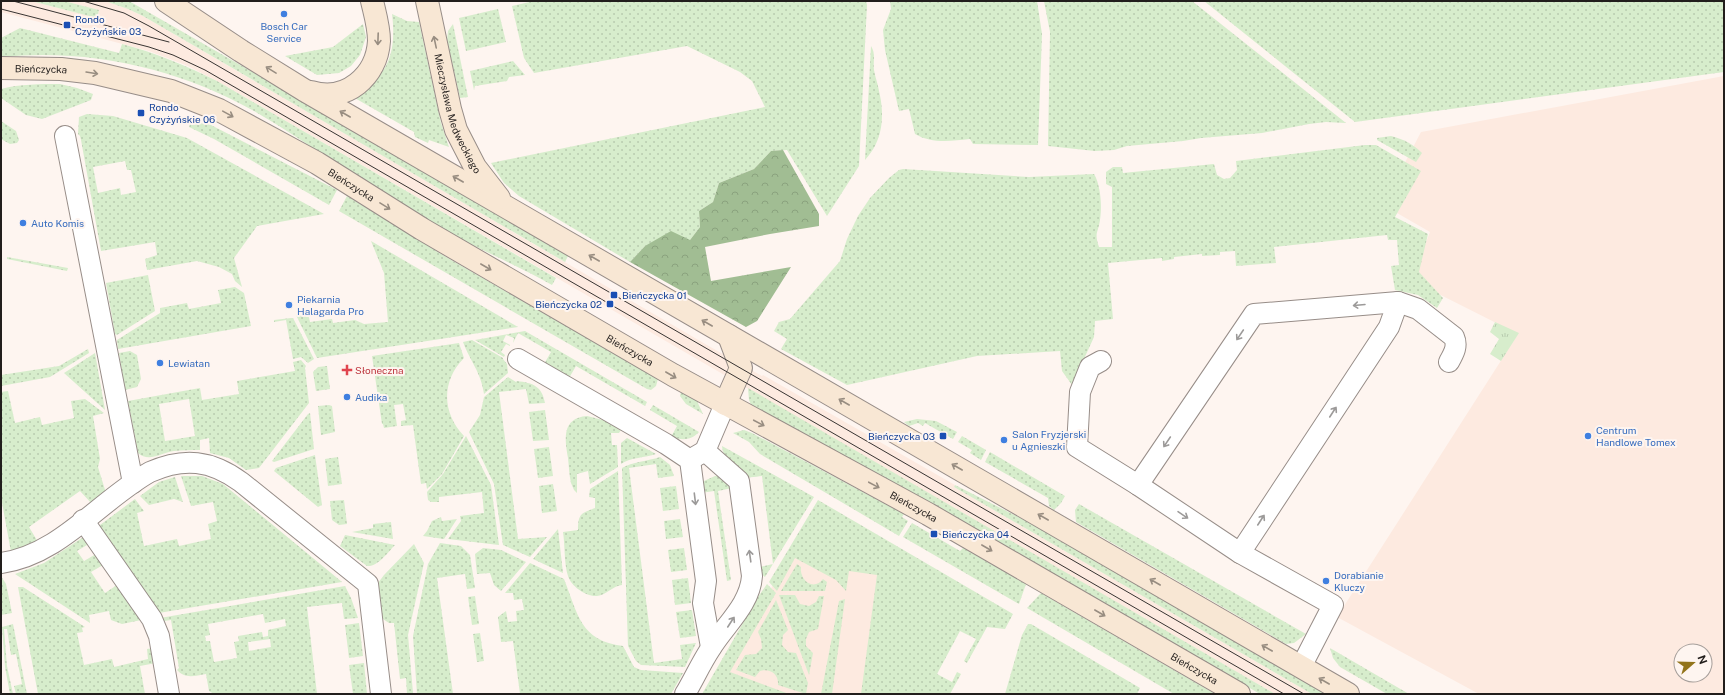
<svg xmlns="http://www.w3.org/2000/svg" width="1725" height="695" viewBox="0 0 1725 695" font-family="'Public Sans',sans-serif">
<style>
.built{fill:#fdeae0;fill-rule:evenodd}
.grass{fill:url(#grass-dots);fill-rule:evenodd}
.forest{fill:url(#forest-crowns)}
.park{fill:url(#park-tufts)}
.lines{fill:none;stroke-linecap:round;stroke-linejoin:round}
.street-casing{stroke:#978d88;stroke-width:22}
.secondary-casing{stroke:#978d88;stroke-width:24}
.street{stroke:#fff;stroke-width:20}
.secondary{stroke:#f8e7d4;stroke-width:22}
.tram{stroke:#383432;stroke-width:1}
.oneway{stroke:#988d81}
.oneway2{stroke:#9c9a99}
.shop-dot{fill:#3f7fe0;stroke:#fef5f0;stroke-width:1.5}
.transit-dot{fill:#1a4fb4;stroke:#fef5f0;stroke-width:1.5}
.health-dot{fill:#e0444e;stroke:#fef5f0;stroke-width:1.5}
.labels{text-anchor:middle;dominant-baseline:central;stroke-width:4;stroke-linejoin:round;paint-order:stroke}
.transit-label{font-size:10px;fill:#164399;stroke:#fef5f0;text-anchor:start}
.shop-label{font-size:10px;fill:#366cbe;stroke:#fef5f0;text-anchor:start}
.street-label{font-size:10px;fill:#221e1c;stroke:#fef5f0}
.health-label{font-size:10px;fill:#be3a42;stroke:#fef5f0;text-anchor:start}
</style>
<defs>
<pattern id="grass-dots" width="8" height="8" patternUnits="userSpaceOnUse"><rect width="8" height="8" fill="#d7edcc"/><path d="M2 2h.1M6 6h.1" fill="none" stroke="#b8cbaf" stroke-width="1.8" stroke-linecap="round"/></pattern>
<pattern id="forest-crowns" width="20" height="18" patternUnits="userSpaceOnUse"><rect width="20" height="18" fill="#a1bd93"/><path d="M2 6a3 3 0 1 1 6 0M12 15a3 3 0 1 1 6 0" fill="none" stroke="#8aa27e"/></pattern>
<pattern id="park-tufts" width="24" height="20" patternUnits="userSpaceOnUse"><rect width="24" height="20" fill="#d7edcc"/><path d="M3 7l-1-3M5 7V3M7 7l1-3M15 17l-1-3M17 17v-4M19 17l1-3" fill="none" stroke="#b8cbaf"/></pattern>
</defs>
<rect width="100%" height="100%" fill="#fef5f0"/>
<g class="built">
<path d="M1,1H31L97,18L99,10L64,1H105L128,9L143,16L707,345L762,376L763,375L955,485L954,487L1312,694H1275L217,81L188,66L149,51L1,12Z"/>
<path d="M1724,76V694H1479L1337,617L1518,334L1411,280L1430,232L1397,213L1415,181L1400,172L1421,132ZM1681,651H1705V675H1681Z"/>
<path d="M818,511L969,602L918,694H707Z"/>
</g>
<g class="grass">
<path d="M31,1H64L99,10L97,18Z"/>
<path d="M105,1H129L569,254L565,262L143,16L128,9Z"/>
<path d="M534,1H866L867,5L859,166L827,216L787,150L771,151L754,169L719,183L713,202L699,211L700,227L690,240L645,246L630,262L519,196L504,183L491,163L765,107L752,81L740,72L687,46L534,73L524,58L512,6Z"/>
<path d="M890,1H1037L1042,34L1038,145L973,144L970,139C951,141 932,144 915,134L909,109L899,111L885,50L883,30L891,9Z"/>
<path d="M1044,1H1192L1346,123L1326,122L1309,124L1262,133L1201,138L1183,141L1127,146L1114,150L1095,151L1048,146L1050,32Z"/>
<path d="M1204,1H1724V72L1355,122Z"/>
<path d="M498,9L506,42L466,51L459,18Z"/>
<path d="M392,14L407,21L419,22L441,123L449,147L429,140L428,143L415,137L414,132L353,97C360,91 369,86 375,80C394,63 395,37 392,14Z"/>
<path d="M363,24L366,37L360,55L351,66L339,73L317,75L285,56L333,47Z"/>
<path d="M453,24L468,97L460,98L447,40L448,31Z"/>
<path d="M20,28L119,53L122,44C156,53 185,65 217,81L556,278L552,285C513,263 471,246 432,224C371,190 315,146 254,111C178,68 89,48 1,57V38Z"/>
<path d="M871,46C876,54 873,61 874,70C875,77 878,84 879,91C885,116 883,141 865,160Z"/>
<path d="M513,61L525,75L509,77L507,81L475,86L474,90L470,71Z"/>
<path d="M60,84L77,88L93,94L91,100L42,119L26,115L1,98V89C20,84 40,84 60,84Z"/>
<path d="M87,114L113,116L187,138L324,214L257,226L234,258L242,287L235,281L232,274L219,267L197,261L147,270L145,259L157,255L155,242L101,251L81,140L80,136L78,134L79,117ZM125,161L127,170H131L136,192L121,195L120,188L98,193L93,167Z"/>
<path d="M1,121L16,131L19,140L17,143L10,144L1,139Z"/>
<path d="M191,121L211,125L337,190L329,205L214,139L189,127Z"/>
<path d="M1391,136C1403,139 1413,144 1422,153L1416,162L1377,140V138Z"/>
<path d="M1365,145H1376L1421,171L1395,217L1428,234L1419,272L1443,298L1437,308L1418,295L1395,290L1391,266L1399,265L1397,240H1388L1387,235L1274,247L1276,263L1236,266L1235,251L1220,252V255L1202,256V254L1174,257V259L1162,261V258L1108,263L1113,319L1095,321L1094,337L1072,385L1062,371L1060,351L977,356L847,385L781,349L787,339L774,331L779,322L790,319L840,261L847,239L858,216L870,198L889,178L899,170L903,169L1029,177L1094,174C1101,186 1102,206 1100,220C1098,234 1094,232 1099,247H1112V187L1106,184V172L1113,167H1122L1123,173L1214,164L1217,175L1224,179L1230,178L1237,170L1236,161Z"/>
<path d="M347,196L446,257L658,379L656,386L651,390L647,389L339,211Z"/>
<path d="M371,241L518,327L317,358L296,315L308,314L310,322L332,319L333,323L355,320L364,324L388,322L384,273Z"/>
<path d="M7,257L68,268L67,271L7,259Z"/>
<path d="M148,275L155,311L117,335L115,334L106,283Z"/>
<path d="M235,287L244,293L251,326L118,349L117,340L160,313V308L187,303L189,309L221,303L218,290Z"/>
<path d="M291,318H293L314,359L308,363L301,357L293,359L286,320L274,322V320Z"/>
<path d="M525,331L647,402L645,406L576,366L569,378L544,364L551,352L518,333L513,343L514,338L506,335L503,341L510,345V346L506,344L501,352L505,355L504,357L475,340Z"/>
<path d="M472,340L503,358V359L507,364L508,373L484,394C481,372 470,361 463,342Z"/>
<path d="M459,343L464,358C441,381 442,413 464,436L442,474L427,489L426,483L421,484L413,425L401,426V421L406,420L403,404L394,405L397,426L384,428L383,424H382L372,356Z"/>
<path d="M88,349L89,353L50,377L1,386V375L59,366Z"/>
<path d="M130,351L137,355L141,379L137,387L125,390L119,353Z"/>
<path d="M95,353L105,410L64,373Z"/>
<path d="M301,360L306,366L305,368L309,403L259,468L246,470L229,458L210,453L209,438L200,440V450C191,450 183,450 174,451C163,452 149,463 138,453L128,401L200,388L202,400L239,394L237,381L295,371L293,362ZM189,399L195,436L165,441L159,404Z"/>
<path d="M327,366L330,389L316,391L313,372L318,367Z"/>
<path d="M508,377L516,382L517,381C533,383 542,386 545,403L529,404L526,389L499,392L518,539L547,537L530,557L503,545L494,484L469,432L480,415L484,397Z"/>
<path d="M748,388L1275,694H1260L930,503L752,407L749,400Z"/>
<path d="M8,391L15,423L40,417L42,425L74,418L71,401L85,399L104,413L93,416L100,459L98,467L106,493L92,504L80,491L29,527L38,542L11,552L1,497V392Z"/>
<path d="M681,392L697,401L703,414L686,404L680,396Z"/>
<path d="M329,405L332,406L335,432L321,435L318,406Z"/>
<path d="M653,405L699,432C691,441 682,440 671,437L677,426L650,410Z"/>
<path d="M545,410L549,440L533,441L529,412Z"/>
<path d="M310,413L314,449L274,462L272,461L308,414Z"/>
<path d="M587,416L611,422L622,428L619,433H611L612,445H617L618,467L590,484L588,471L577,474V493L574,490L571,483C569,475 569,466 568,458C565,440 561,418 587,416Z"/>
<path d="M917,419L936,421L957,432L953,439L925,423L923,426L918,423L909,426L904,422Z"/>
<path d="M744,430L752,433L904,514L902,517L908,521L899,536L760,454L749,442L733,433Z"/>
<path d="M466,436L491,485L499,545L448,539L461,521L460,516L484,513L482,492L439,497V502H431L428,500L427,492L443,474Z"/>
<path d="M962,436L986,450L981,460L970,453L972,450L958,442Z"/>
<path d="M627,438L656,454C645,458 631,457 621,464V443Z"/>
<path d="M722,446L814,497L765,577L759,572L760,567L773,564L762,476C758,476 752,478 748,477C735,474 723,458 722,446Z"/>
<path d="M549,447L553,476L538,478L534,449Z"/>
<path d="M990,452L1065,496L1061,503L1054,510L1049,506L1048,498L985,462Z"/>
<path d="M315,455L322,505L318,507L274,471L276,468Z"/>
<path d="M338,457L342,484L328,486L325,459Z"/>
<path d="M660,457L670,465L674,476L658,478L656,464L629,468L654,663L682,659L680,645L696,643L685,667L641,665L636,661L628,646L622,468C632,462 648,461 660,457Z"/>
<path d="M618,471L622,585C612,586 607,595 597,596C586,597 571,586 568,576C564,565 565,544 563,532L578,530C578,513 582,513 595,508V498L589,497L590,489Z"/>
<path d="M181,476H202L223,484L342,582L153,614L99,529L100,525L135,499L144,511L137,513L144,546L177,539L179,546L211,539L208,524L217,521L213,502L191,506Z"/>
<path d="M715,476H719L732,488L718,491L731,580L727,581L714,491L701,493L704,481Z"/>
<path d="M175,477L183,502L174,499L149,505L140,496L159,482Z"/>
<path d="M553,484L557,511L542,513L539,486Z"/>
<path d="M955,485L1054,535L1327,694H1312L954,487Z"/>
<path d="M676,486L679,509L663,511L660,488Z"/>
<path d="M344,500L347,524L339,525L332,520L330,501Z"/>
<path d="M818,500L1013,614L1005,629L987,627L967,663L964,661L976,639L960,631L937,674L952,682L957,672L961,674L950,694H861L877,575L849,571L846,591L836,580L795,558L777,591L769,582Z"/>
<path d="M1079,504L1306,634L1294,643L1286,644L1076,522L1075,510Z"/>
<path d="M441,517L442,521L457,519L444,539L423,536L427,531L432,521Z"/>
<path d="M680,519L683,537L666,539L664,521Z"/>
<path d="M391,522L393,539L352,532L373,528V524Z"/>
<path d="M912,523L960,551L963,548L1026,584L1019,604L903,537Z"/>
<path d="M558,529L563,573L533,559Z"/>
<path d="M345,535L395,545C388,552 378,567 367,566L340,546Z"/>
<path d="M85,536L87,542V545L77,551L84,561L96,554L103,565L91,572L105,593L117,585L146,619L122,624L111,620L109,611L89,615L90,623L15,574L44,563Z"/>
<path d="M440,543L461,546L470,555L475,588L467,589L465,574L437,578L453,694H417L413,636L428,564Z"/>
<path d="M414,544L424,563L408,635L413,693L407,694L406,678L400,679L394,623H389L380,617L377,588L378,583L384,575Z"/>
<path d="M483,548L501,550L526,562L501,591L494,585L490,573L477,574L475,554Z"/>
<path d="M684,548L687,570L671,572L668,550Z"/>
<path d="M530,563L564,579C578,614 580,641 623,646L634,667L641,670L683,673L671,694H520L513,641L501,642L498,617L506,611L508,622L517,621L516,611L524,610L522,599L514,600L513,593H505Z"/>
<path d="M797,564L801,567C799,579 813,592 823,579L827,582L825,591H781Z"/>
<path d="M1,576L6,584L12,613L1,615Z"/>
<path d="M688,578L691,603L675,605L672,580Z"/>
<path d="M767,584L776,593L730,672L789,694H702L758,597Z"/>
<path d="M345,586L351,598L358,618L344,619L342,603L307,607L317,694H214L209,691L206,674C194,676 185,679 177,670L179,668L171,620L164,621L160,618ZM263,614L265,623L285,619L286,626L268,630V636L263,637L262,632L238,636L239,641L234,642L237,658L214,662L210,641H206L205,636L210,635L208,624ZM270,639L271,647L249,651L248,642Z"/>
<path d="M18,587H23L85,627L82,628L83,632L77,633L84,665L112,659L114,667L148,659L147,649L153,648L156,663L140,666L145,694H38Z"/>
<path d="M1041,593L1215,694H1174L1027,608Z"/>
<path d="M779,595H795L800,604L809,606L816,602L819,596H824L818,629L809,632L806,639V646L813,653L809,675Z"/>
<path d="M475,596L479,624L472,625L468,597Z"/>
<path d="M845,599L832,694H821L839,601Z"/>
<path d="M776,600L788,630L783,635L782,645L788,652L796,653L808,683L806,694L778,685C779,674 770,668 760,671L755,677L736,670L745,655L756,654L762,648L761,639L758,632Z"/>
<path d="M692,610L696,636L680,638L676,612Z"/>
<path d="M359,623L363,656L349,658L345,625Z"/>
<path d="M13,624L27,694H16L14,686L22,684L16,654L11,655L7,629H4L7,666L13,694H10L5,667L2,627Z"/>
<path d="M1028,624H1031L1140,688L1137,694H1005L1022,635Z"/>
<path d="M480,633L484,661L477,662L473,634Z"/>
<path d="M1330,648L1409,694H1387L1340,667L1333,658Z"/>
<path d="M364,663L367,694H353L349,665Z"/>
</g>
<path class="forest" d="M783,150L819,214V226L770,234L705,247L711,281L791,267L757,321L746,327L630,262L645,246L671,231L690,240L700,227L699,211L713,202L719,183L754,169L771,151Z"/>
<path class="park" d="M1495,322L1519,333L1501,361L1490,354L1499,339L1490,332Z"/>
<g class="lines">
<g class="street-casing">
<g id="street">
<path d="M65,136L133,483"/>
<path d="M518,359L666,444L690,460L706,581L703,603L711,647"/>
<path d="M1101,361L1090,367L1080,392L1077,447L1138,485L1240,553L1333,605L1301,667"/>
<path d="M693,458L705,451L725,404"/>
<path d="M1138,485L1254,314L1398,302L1418,309L1454,337C1458,346 1454,353 1449,362"/>
<path d="M83,520L152,619L159,636L169,694"/>
<path d="M1240,553L1389,327L1398,302"/>
<path d="M1,563C60,555 100,500 150,472C184,457 211,460 241,482L368,584L381,694"/>
<path d="M685,694C694,679 701,663 711,648C725,625 750,605 752,576L739,481L705,451"/>
</g>
</g>
<g class="secondary-casing">
<g id="secondary">
<path d="M166,1L241,51L304,90L1348,694"/>
<path id="s1" d="M427,1L450,109L456,130L475,167L499,198"/>
<path id="s2" d="M1,68L61,69L95,73L171,91L219,110L317,163L422,229L673,375L928,514L1239,694"/>
<path d="M311,92C346,103 377,76 379,41C379,27 375,14 372,1"/>
<path d="M725,404L741,368L729,336"/>
</g>
</g>
<use href="#street" class="street"/>
<use href="#secondary" class="secondary"/>
<g class="tram">
<path d="M13,1L169,42"/>
<path d="M83,1L124,13L149,26L1304,694"/>
<path d="M1,9L149,47L173,55L205,70L1284,694"/>
</g>
</g>
<defs><path id="oneway-shaft" d="M-6 0H5M1.5-3L5.5 0L1.5 3" fill="none" stroke-width="1.6" stroke-linecap="round" stroke-linejoin="round"/></defs>
<g class="oneway">
<use href="#oneway-shaft" transform="translate(378 39) rotate(92)"/>
<use href="#oneway-shaft" transform="translate(435 42) rotate(-102)"/>
<use href="#oneway-shaft" transform="translate(271 70) rotate(-148)"/>
<use href="#oneway-shaft" transform="translate(92 73) rotate(9)"/>
<use href="#oneway-shaft" transform="translate(228 114) rotate(29)"/>
<use href="#oneway-shaft" transform="translate(345 114) rotate(-150)"/>
<use href="#oneway-shaft" transform="translate(458 179) rotate(-150)"/>
<use href="#oneway-shaft" transform="translate(385 206) rotate(32)"/>
<use href="#oneway-shaft" transform="translate(594 258) rotate(-150)"/>
<use href="#oneway-shaft" transform="translate(486 267) rotate(30)"/>
<use href="#oneway-shaft" transform="translate(707 323) rotate(-150)"/>
<use href="#oneway-shaft" transform="translate(671 375) rotate(30)"/>
<use href="#oneway-shaft" transform="translate(844 402) rotate(-150)"/>
<use href="#oneway-shaft" transform="translate(759 423) rotate(28)"/>
<use href="#oneway-shaft" transform="translate(957 467) rotate(-150)"/>
<use href="#oneway-shaft" transform="translate(874 485) rotate(28)"/>
<use href="#oneway-shaft" transform="translate(1043 517) rotate(-150)"/>
<use href="#oneway-shaft" transform="translate(987 548) rotate(30)"/>
<use href="#oneway-shaft" transform="translate(1155 582) rotate(-150)"/>
<use href="#oneway-shaft" transform="translate(1100 613) rotate(30)"/>
<use href="#oneway-shaft" transform="translate(1267 648) rotate(-150)"/>
<use href="#oneway-shaft" transform="translate(1324 681) rotate(-150)"/>
</g>
<g class="oneway2">
<use href="#oneway-shaft" transform="translate(1359 305) rotate(175)"/>
<use href="#oneway-shaft" transform="translate(1240 335) rotate(124)"/>
<use href="#oneway-shaft" transform="translate(1333 412) rotate(-57)"/>
<use href="#oneway-shaft" transform="translate(1167 442) rotate(124)"/>
<use href="#oneway-shaft" transform="translate(695 499) rotate(83)"/>
<use href="#oneway-shaft" transform="translate(1183 515) rotate(34)"/>
<use href="#oneway-shaft" transform="translate(1261 520) rotate(-57)"/>
<use href="#oneway-shaft" transform="translate(750 556) rotate(-98)"/>
<use href="#oneway-shaft" transform="translate(731 622) rotate(-57)"/>
</g>
<g class="shop-dot">
<circle cx="284" cy="14" r="4"/>
<circle cx="23" cy="223" r="4"/>
<circle cx="289" cy="305" r="4"/>
<circle cx="160" cy="363" r="4"/>
<circle cx="347" cy="397" r="4"/>
<circle cx="1588" cy="436" r="4"/>
<circle cx="1004" cy="440" r="4"/>
<circle cx="1326" cy="581" r="4"/>
</g>
<g class="transit-dot">
<rect x="63" y="21" width="8" height="8" rx="2"/>
<rect x="137" y="109" width="8" height="8" rx="2"/>
<rect x="610" y="291" width="8" height="8" rx="2"/>
<rect x="606" y="300" width="8" height="8" rx="2"/>
<rect x="939" y="432" width="8" height="8" rx="2"/>
<rect x="930" y="530" width="8" height="8" rx="2"/>
</g>
<path class="health-dot" d="M345 364h4v4h4v4h-4v4h-4v-4h-4v-4h4z"/>
<g class="labels">
<g class="transit-label">
<text x="75" y="19">Rondo<tspan x="75" dy="12">Czyżyńskie 03</tspan></text>
<text x="149" y="107">Rondo<tspan x="149" dy="12">Czyżyńskie 06</tspan></text>
<text x="622" y="295">Bieńczycka 01</text>
<text x="602" y="304" text-anchor="end">Bieńczycka 02</text>
<text x="935" y="436" text-anchor="end">Bieńczycka 03</text>
<text x="942" y="534">Bieńczycka 04</text>
</g>
<g class="shop-label">
<text x="284" y="26" text-anchor="middle">Bosch Car<tspan x="284" dy="12">Service</tspan></text>
<text x="31" y="223">Auto Komis</text>
<text x="297" y="299">Piekarnia<tspan x="297" dy="12">Halagarda Pro</tspan></text>
<text x="168" y="363">Lewiatan</text>
<text x="355" y="397">Audika</text>
<text x="1596" y="430">Centrum<tspan x="1596" dy="12">Handlowe Tomex</tspan></text>
<text x="1012" y="434">Salon Fryzjerski<tspan x="1012" dy="12">u Agnieszki</tspan></text>
<text x="1334" y="575">Dorabianie<tspan x="1334" dy="12">Kluczy</tspan></text>
</g>
<g class="street-label">
<text stroke="none"><textPath href="#s2" startOffset="40">Bieńczycka</textPath></text>
<text stroke="none"><textPath href="#s1" startOffset="117">Mieczysława Medweckiego</textPath></text>
<text stroke="none"><textPath href="#s2" startOffset="376">Bieńczycka</textPath></text>
<text stroke="none"><textPath href="#s2" startOffset="700">Bieńczycka</textPath></text>
<text stroke="none"><textPath href="#s2" startOffset="1024">Bieńczycka</textPath></text>
<text stroke="none"><textPath href="#s2" startOffset="1348">Bieńczycka</textPath></text>
</g>
<g class="health-label">
<text x="355" y="370">Słoneczna</text>
</g>
</g>
<rect width="1725" height="695" fill="none" stroke="#221e1c" stroke-width="4"/>
<g transform="translate(1693 663) rotate(70)"><circle r="19" fill="#fef5f0" stroke="#a69f9b"/>
<path d="M0-3L7 15L0 10L-7 15Z" fill="#92741b"/>
<text y="-6" font-size="11" font-weight="bold" text-anchor="middle" fill="#221e1c">N</text>
</g>
</svg>
